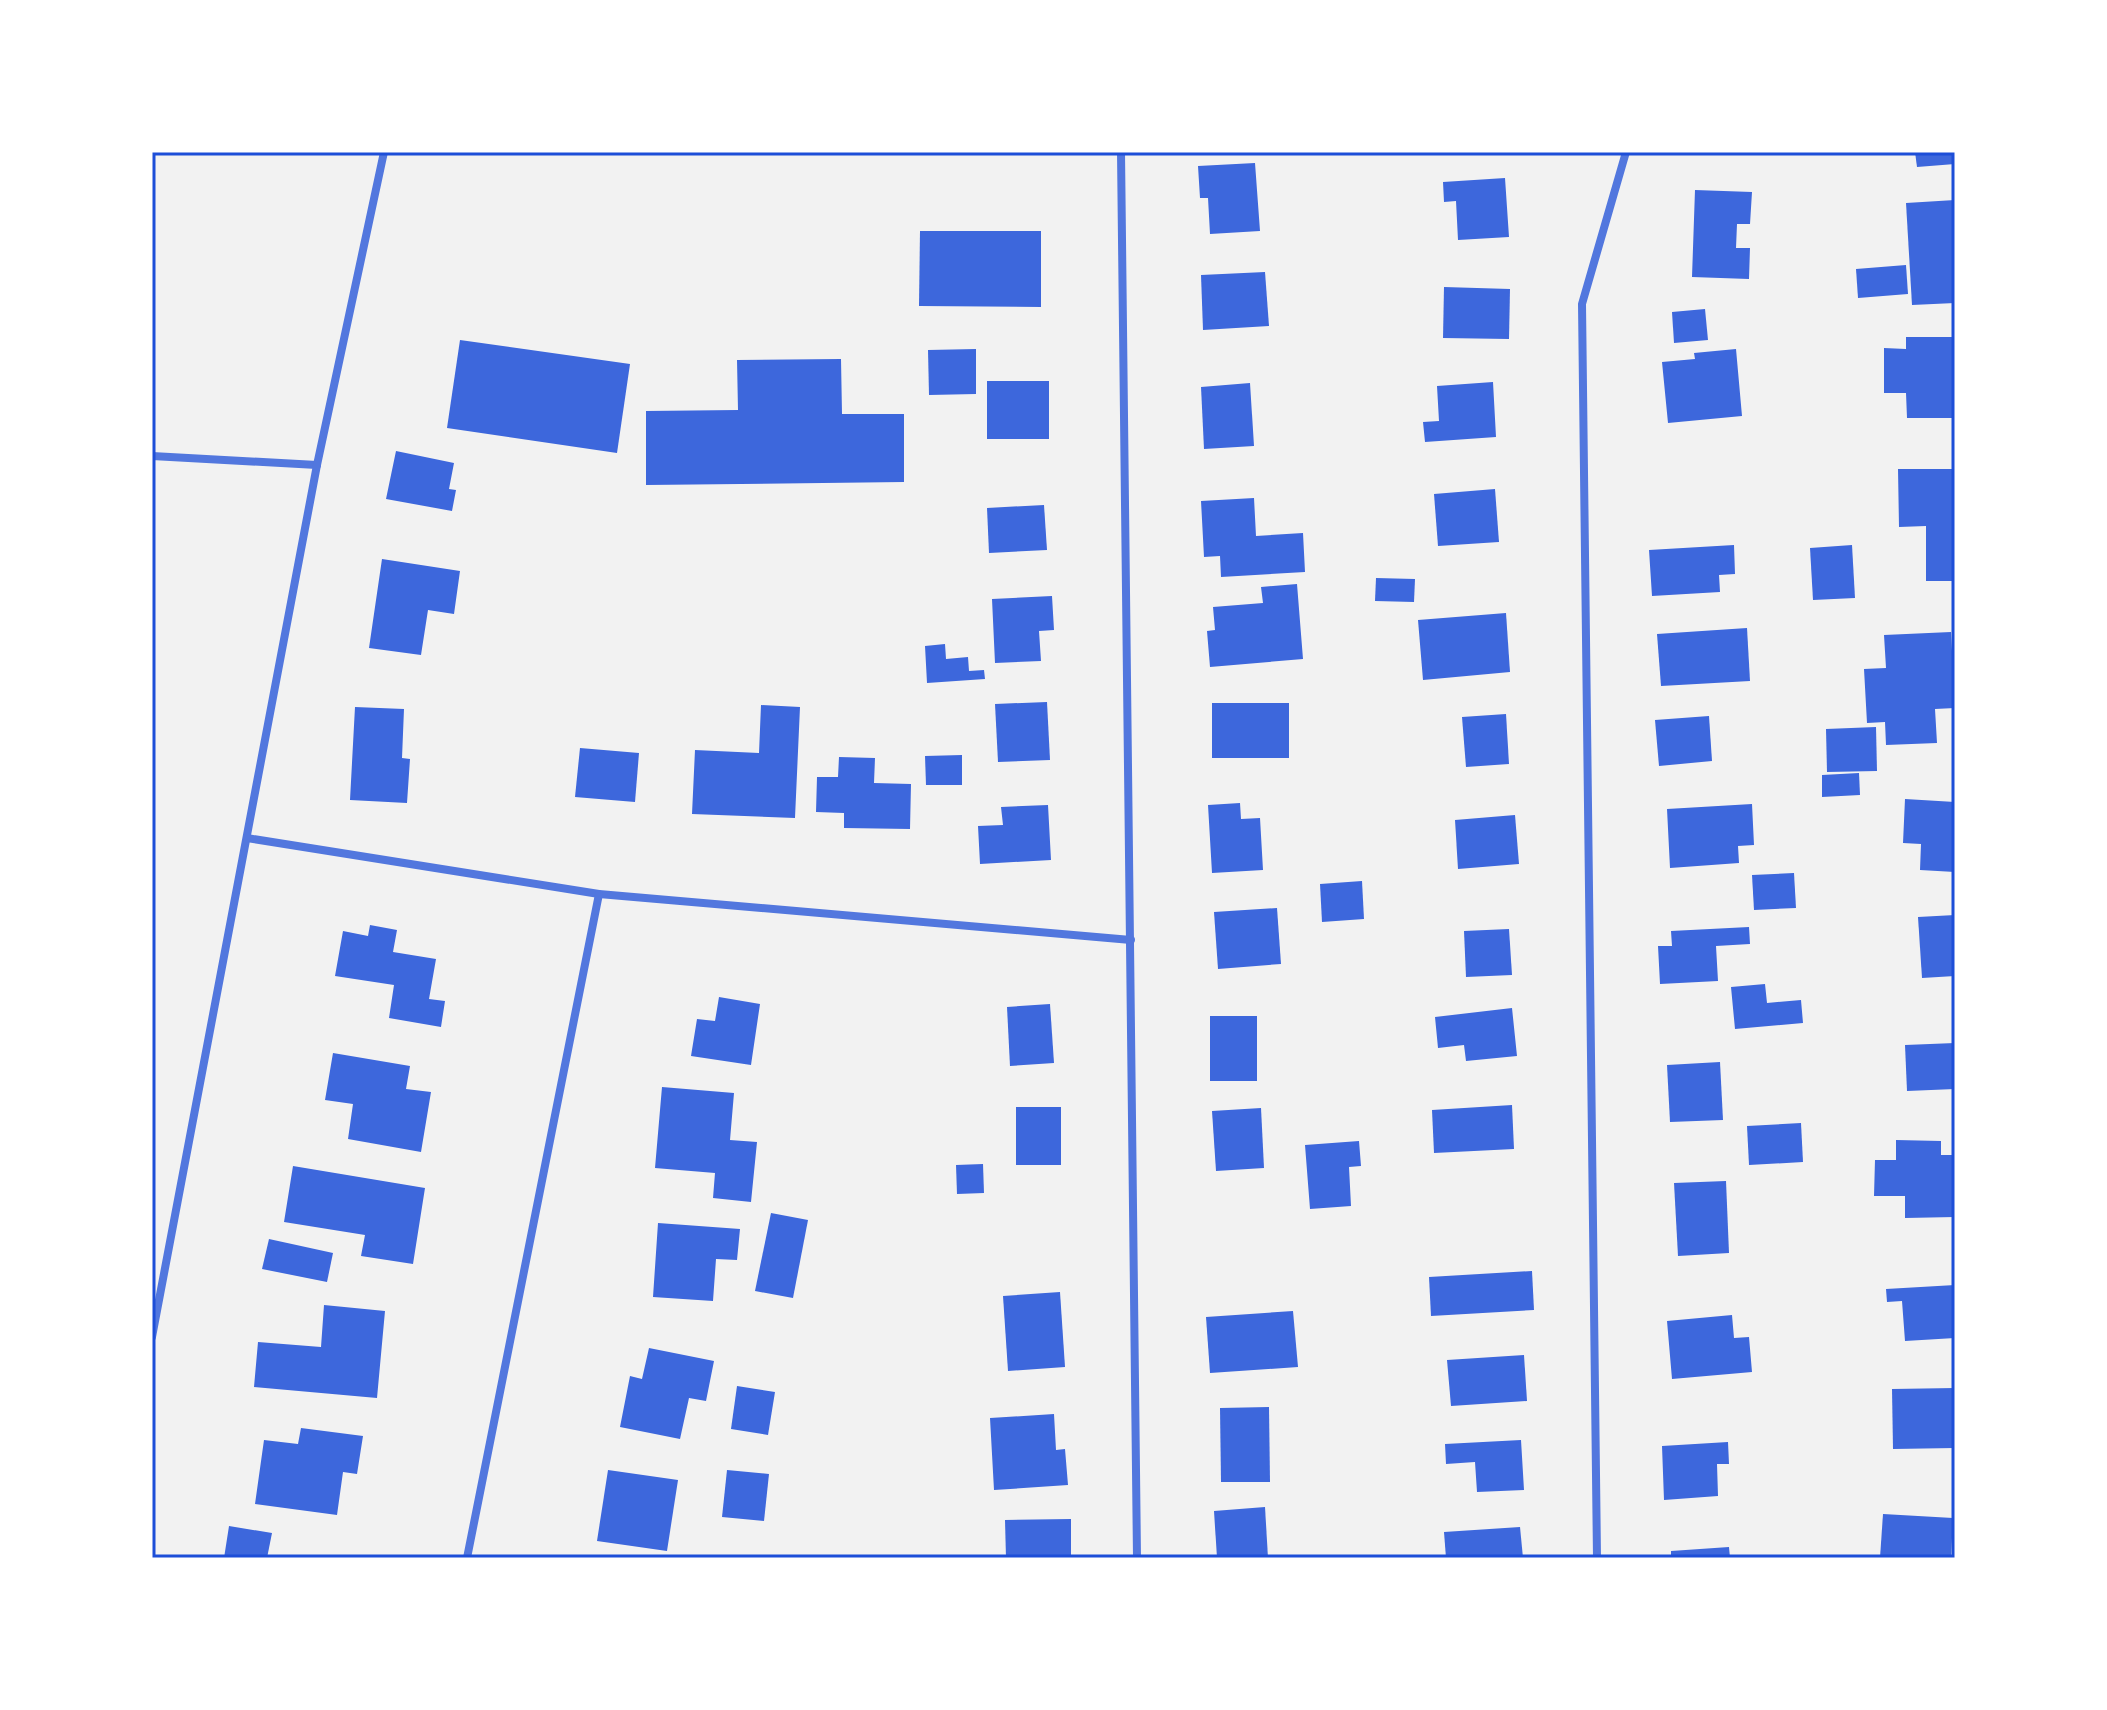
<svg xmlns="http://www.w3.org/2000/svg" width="2107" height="1710" viewBox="0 0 2107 1710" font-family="'Golos Text',sans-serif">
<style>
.building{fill:#3d67dc}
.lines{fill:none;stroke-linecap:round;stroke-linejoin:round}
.minor{stroke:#5277de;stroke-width:8}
.neatline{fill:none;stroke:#1d4ed8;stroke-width:3}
</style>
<rect width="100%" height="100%" fill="#f2f2f2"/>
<g class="building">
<path d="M1915,152H1955V164L1917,167Z"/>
<path d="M1255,163L1260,231L1210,234L1208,198H1200L1198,166Z"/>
<path d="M1505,178L1509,237L1458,240L1456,201L1444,202L1443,182Z"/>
<path d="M1695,190L1752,192L1750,224H1737L1736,248H1750L1749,279L1692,277Z"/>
<path d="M1955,200V303L1912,305L1906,203Z"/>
<path d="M920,231H1041V307L919,306Z"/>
<path d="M1906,265L1908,294L1858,298L1856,269Z"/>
<path d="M1265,272L1269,326L1203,330L1201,275Z"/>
<path d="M1444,287L1510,289L1509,339L1443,338Z"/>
<path d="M1705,309L1708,340L1674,343L1672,312Z"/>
<path d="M1906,337H1955V418H1907L1906,393H1884V348L1906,349Z"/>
<path d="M460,340L630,364L617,453L447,428Z"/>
<path d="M976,349V394L929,395L928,350Z"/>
<path d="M1736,349L1742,416L1668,423L1662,362L1695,359L1694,353Z"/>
<path d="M841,359L842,414H904V482L646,485V411L738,410L737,360Z"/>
<rect x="987" y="381" width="62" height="58"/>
<path d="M1493,382L1496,437L1425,442L1423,422L1439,421L1437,386Z"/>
<path d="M1250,383L1254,446L1204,449L1201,387Z"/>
<path d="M396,451L454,463L449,489L456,490L452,511L386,499Z"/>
<path d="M1898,469H1955V581H1926V526L1899,527Z"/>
<path d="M1495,489L1499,542L1438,546L1434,494Z"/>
<path d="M1254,498L1256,536L1303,533L1305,572L1221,577L1220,556L1204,557L1201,501Z"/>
<path d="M1044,505L1047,550L989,553L987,508Z"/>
<path d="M1734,545L1735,574L1719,575L1720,592L1652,596L1649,550Z"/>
<path d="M1852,545L1855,598L1813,600L1810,548Z"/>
<path d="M382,559L460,571L454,614L428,610L421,655L369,648Z"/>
<path d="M1376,578L1415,579L1414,602L1375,601Z"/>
<path d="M1297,584L1303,659L1210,667L1207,631L1215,630L1213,607L1263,603L1261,587Z"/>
<path d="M1052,596L1054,630L1039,631L1041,661L995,663L992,599Z"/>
<path d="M1506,613L1510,672L1423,680L1418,620Z"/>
<path d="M1747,628L1750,681L1661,686L1657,634Z"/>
<path d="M1951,632L1955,708L1935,709L1937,743L1886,745L1885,722L1867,723L1864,669L1886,668L1884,635Z"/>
<path d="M945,644L946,659L968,657L969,671L984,670L985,679L927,683L925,646Z"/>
<path d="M1047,702L1050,760L998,762L995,704Z"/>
<rect x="1212" y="703" width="77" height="55"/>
<path d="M761,705L800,707L795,818L692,814L695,750L759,753Z"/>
<path d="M355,707L404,709L402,758L410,759L407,803L350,800Z"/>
<path d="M1506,714L1509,764L1466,767L1462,717Z"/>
<path d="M1709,716L1712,761L1659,766L1655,720Z"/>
<path d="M1876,727L1877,771L1827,772L1826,729Z"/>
<path d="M580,748L639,753L635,802L575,797Z"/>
<path d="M962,755V785H926L925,756Z"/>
<path d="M839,757L875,758L874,783L911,784L910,829L844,828V813L816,812L817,777H838Z"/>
<path d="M1859,773L1860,795L1822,797V775Z"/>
<path d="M1905,799L1955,802V872L1920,870L1921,844L1903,843Z"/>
<path d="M1240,803L1241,819L1260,818L1263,870L1212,873L1208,805Z"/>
<path d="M1752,804L1754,845L1738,846L1739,863L1670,868L1667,809Z"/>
<path d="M1048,805L1051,860L980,864L978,826L1003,825L1001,807Z"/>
<path d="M1515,815L1519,864L1458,869L1455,820Z"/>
<path d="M1794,873L1796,908L1754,910L1752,875Z"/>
<path d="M1362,881L1364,919L1322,922L1320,884Z"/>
<path d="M1277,908L1281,964L1218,969L1214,912Z"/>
<path d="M1955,915V976L1922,978L1918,917Z"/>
<path d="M370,925L397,930L393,952L436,959L429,999L445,1001L441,1027L389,1018L394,985L335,976L343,931L368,936Z"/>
<path d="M1749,927L1750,944L1716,946L1718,981L1660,984L1658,946H1672L1671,931Z"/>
<path d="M1509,929L1512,975L1466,977L1464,931Z"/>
<path d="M1765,984L1767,1003L1801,1000L1803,1023L1735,1029L1731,987Z"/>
<path d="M719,997L760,1004L751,1065L691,1056L697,1019L715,1021Z"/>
<path d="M1050,1004L1054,1063L1010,1066L1007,1007Z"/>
<path d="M1512,1008L1517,1056L1466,1061L1464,1045L1438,1048L1435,1017Z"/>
<rect x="1210" y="1016" width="47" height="65"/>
<path d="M1955,1043V1089L1907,1091L1905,1045Z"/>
<path d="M333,1053L410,1066L406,1089L431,1092L421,1152L348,1139L353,1104L325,1100Z"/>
<path d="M1720,1062L1723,1120L1670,1122L1667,1065Z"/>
<path d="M662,1087L734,1093L730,1140L757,1142L751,1202L713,1198L715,1173L655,1168Z"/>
<path d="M1512,1105L1514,1149L1434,1153L1432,1110Z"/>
<rect x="1016" y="1107" width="45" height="58"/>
<path d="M1261,1108L1264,1168L1216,1171L1212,1111Z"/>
<path d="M1801,1123L1803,1162L1749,1165L1747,1126Z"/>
<path d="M1896,1140L1941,1141V1155H1955V1217L1905,1218V1196H1874L1875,1160H1896Z"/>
<path d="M1359,1141L1361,1166L1349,1167L1351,1206L1310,1209L1305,1145Z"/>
<path d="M983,1164L984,1193L957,1194L956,1165Z"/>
<path d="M293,1166L425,1188L413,1264L361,1256L365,1235L284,1222Z"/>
<path d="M1726,1181L1729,1253L1678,1256L1674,1183Z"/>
<path d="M771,1213L808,1220L793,1298L755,1291Z"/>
<path d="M658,1223L740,1229L737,1260L716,1259L713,1301L653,1297Z"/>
<path d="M269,1239L333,1253L327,1282L262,1269Z"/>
<path d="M1532,1271L1534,1310L1431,1316L1429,1277Z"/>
<path d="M1955,1285V1338L1905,1341L1902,1301L1887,1302L1886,1289Z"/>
<path d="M1060,1292L1065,1367L1008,1371L1003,1296Z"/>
<path d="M324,1305L385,1311L377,1398L254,1387L258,1342L321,1347Z"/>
<path d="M1293,1311L1298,1367L1210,1373L1206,1317Z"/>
<path d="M1732,1315L1734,1338L1749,1337L1752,1372L1672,1379L1667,1321Z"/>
<path d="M649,1348L714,1361L706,1401L689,1398L680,1439L620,1427L630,1376L642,1379Z"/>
<path d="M1524,1355L1527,1401L1451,1406L1447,1360Z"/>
<path d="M737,1386L775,1392L768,1435L731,1429Z"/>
<path d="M1955,1388V1448L1893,1449L1892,1389Z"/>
<path d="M1269,1407L1270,1482H1221L1220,1408Z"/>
<path d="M1054,1414L1056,1450L1065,1449L1068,1485L994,1490L990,1418Z"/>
<path d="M301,1428L363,1436L357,1474L343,1472L337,1515L255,1504L264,1440L298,1444Z"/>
<path d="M1521,1440L1524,1490L1477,1492L1475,1462L1446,1464L1445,1444Z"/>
<path d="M1728,1442L1729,1464H1717L1718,1496L1664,1500L1662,1446Z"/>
<path d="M608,1470L678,1480L667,1551L597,1541Z"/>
<path d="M727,1470L769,1474L764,1521L722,1517Z"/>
<path d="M1265,1507L1268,1558H1217L1214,1511Z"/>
<path d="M1883,1514L1953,1518L1951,1558H1880Z"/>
<path d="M1071,1519V1558H1006L1005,1520Z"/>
<path d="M229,1526L272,1533L267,1558H224Z"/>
<path d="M1520,1527L1523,1558H1446L1444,1532Z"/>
<path d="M1729,1547L1730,1558H1671V1551Z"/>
</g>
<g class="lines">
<g class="minor">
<path d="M1121,152L1137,1558"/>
<path d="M152,456L317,465"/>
<path d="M247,838L599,894L1131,940"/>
<path d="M152,1337L317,465L384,152"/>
<path d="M467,1558L599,894"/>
<path d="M1597,1558L1582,304L1626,152"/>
</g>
</g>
<rect width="2107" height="1710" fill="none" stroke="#ffffff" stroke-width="308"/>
<rect x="154" y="154" width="1799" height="1402" class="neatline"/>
</svg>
